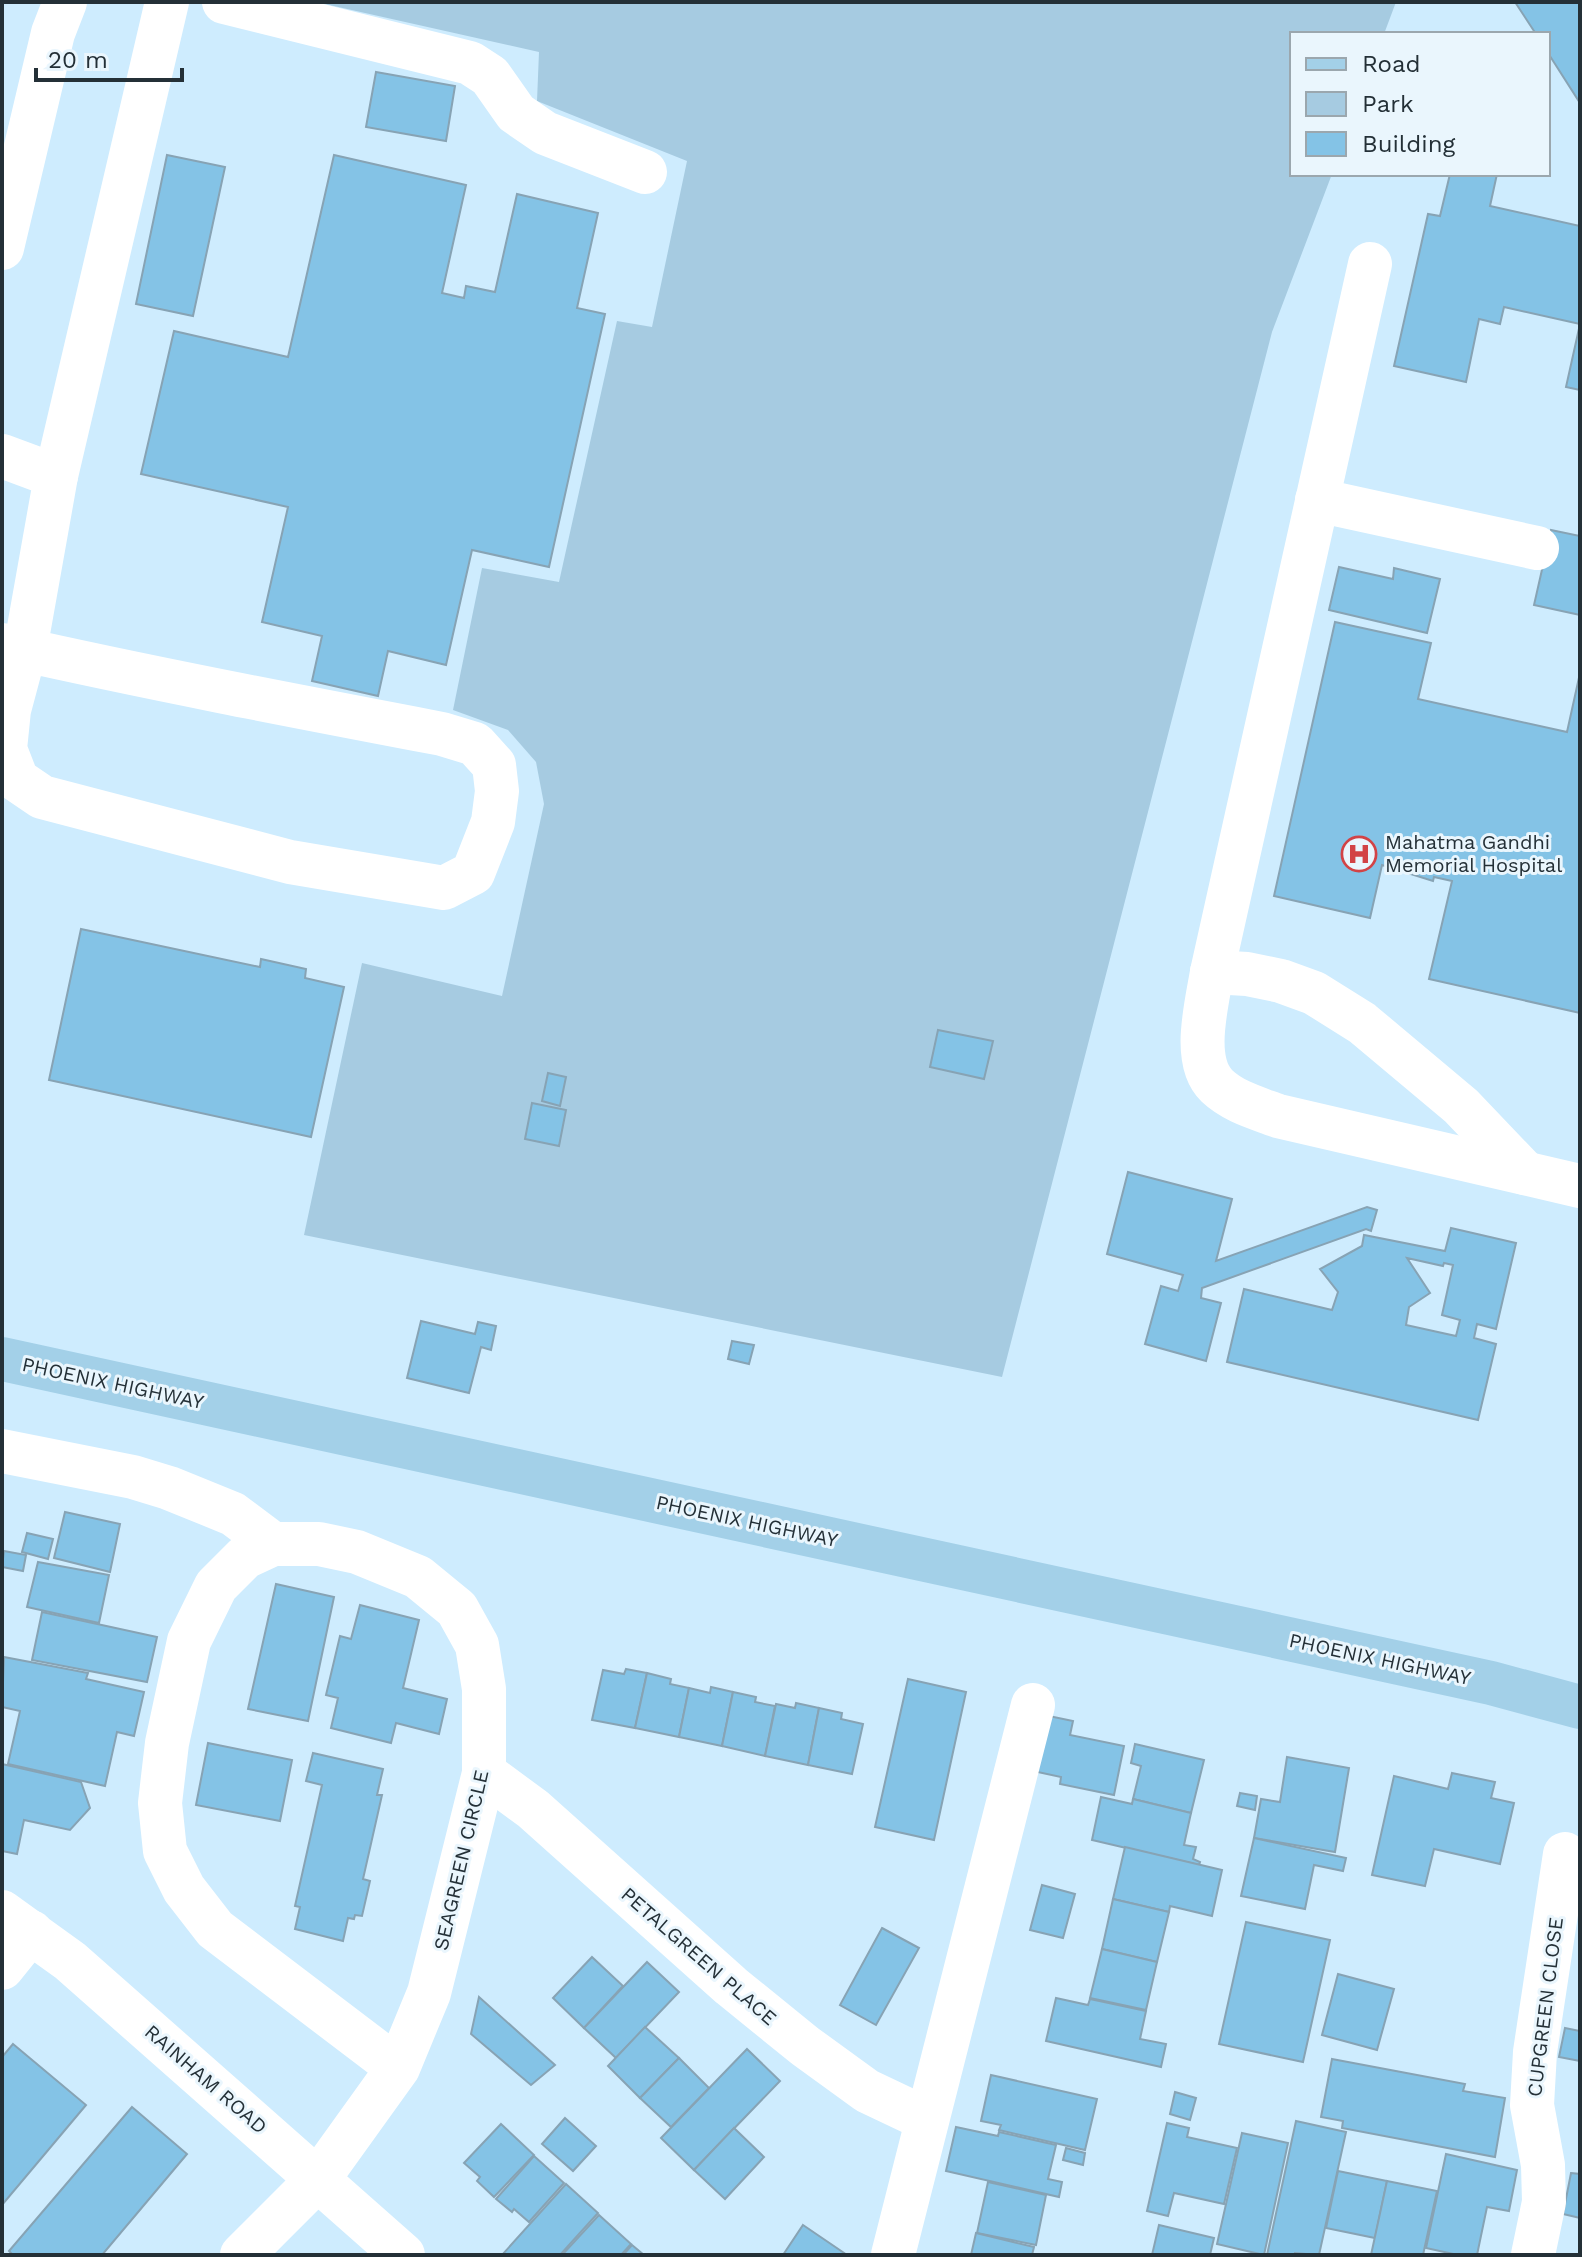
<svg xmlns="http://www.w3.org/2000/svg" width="1582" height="2257" viewBox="0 0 1582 2257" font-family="'Work Sans',sans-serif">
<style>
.green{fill:#a6cbe1}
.building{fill:#84c3e6;stroke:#87a3b4;stroke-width:2;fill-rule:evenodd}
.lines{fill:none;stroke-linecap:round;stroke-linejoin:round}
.minor{stroke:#fff;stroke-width:44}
.major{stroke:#a3d0e8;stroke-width:44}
.labels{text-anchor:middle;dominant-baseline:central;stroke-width:6;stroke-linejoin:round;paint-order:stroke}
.poi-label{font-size:20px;fill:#243037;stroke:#eaf6fd;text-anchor:start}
.street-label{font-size:20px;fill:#243037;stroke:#eaf6fd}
</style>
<rect width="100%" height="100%" fill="#ceecfe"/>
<path class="green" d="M316,2H1396L1384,34H1292V174H1332L1272,332L1002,1377L304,1235L362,963L502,996L544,804L536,762L508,730L453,710L482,568L559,582L617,321L652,327L687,161L537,101L539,52Z"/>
<g class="building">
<path d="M1515,2H1580V103L1548,53V34H1536Z"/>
<path d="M376,72L455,86L446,141L366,127Z"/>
<path d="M167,155L225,167L193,316L136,304Z"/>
<path d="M334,155L466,185L442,293L464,298L466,286L495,292L517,194L598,213L577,308L605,314L549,567L472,550L446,665L388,651L378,696L312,681L322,636L262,622L288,507L141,474L174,331L288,357Z"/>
<path d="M1450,174H1497L1490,206L1580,226V390L1566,387L1580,324L1504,307L1500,324L1479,319L1466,382L1394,366L1428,214L1440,216Z"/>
<path d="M1551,530L1580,536V615L1534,605Z"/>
<path d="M1339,567L1393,579L1394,568L1440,579L1427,633L1329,610Z"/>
<path d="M1335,622L1431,643L1418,699L1567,732L1580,673V1013L1429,979L1452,881L1434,877L1433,881L1382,865L1370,918L1274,896Z"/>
<path d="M81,929L260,967L261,959L306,969L305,978L344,987L311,1137L49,1080Z"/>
<path d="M938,1030L993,1041L984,1079L930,1067Z"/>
<path d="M548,1073L566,1077L560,1106L542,1101Z"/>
<path d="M532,1103L566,1110L559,1146L525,1139Z"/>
<path d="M1128,1172L1232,1199L1216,1261L1367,1207L1377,1210L1371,1231L1366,1229L1202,1288L1201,1298L1221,1303L1206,1361L1145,1344L1161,1286L1178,1291L1183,1275L1107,1254Z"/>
<path d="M1451,1228L1516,1243L1496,1329L1477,1324L1474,1338L1496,1344L1478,1420L1227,1362L1244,1289L1332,1310L1338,1292L1320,1269L1362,1246L1364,1235L1445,1251ZM1407,1258L1443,1266L1444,1263L1453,1265L1442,1315L1460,1320L1456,1336L1406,1325L1409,1307L1430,1293Z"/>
<path d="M421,1321L475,1334L478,1322L496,1326L491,1350L481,1347L469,1393L407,1378Z"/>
<path d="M732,1341L754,1345L749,1364L728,1359Z"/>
<path d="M65,1512L120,1524L110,1572L54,1558Z"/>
<path d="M27,1533L53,1539L48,1559L22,1552Z"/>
<path d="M4,1551L26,1555L23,1571L2,1567Z"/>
<path d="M38,1562L109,1575L99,1623L27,1607Z"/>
<path d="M276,1584L334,1597L308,1721L248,1709Z"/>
<path d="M360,1605L419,1620L403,1688L447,1699L439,1734L396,1723L391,1743L331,1728L338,1698L326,1695L340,1636L351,1639Z"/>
<path d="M42,1612L157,1637L147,1682L32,1660Z"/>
<path d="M4,1657L88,1673L86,1679L144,1692L134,1736L117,1732L105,1786L8,1764L20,1711L2,1707Z"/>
<path d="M626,1669L647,1673L635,1728L592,1720L603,1670L624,1674Z"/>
<path d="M647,1673L671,1679L670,1684L689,1688L679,1737L635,1728Z"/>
<path d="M908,1679L966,1692L934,1840L875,1827Z"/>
<path d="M711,1687L733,1692L722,1746L679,1737L689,1688L710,1693Z"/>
<path d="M733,1692L756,1697L755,1702L775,1706L765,1756L722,1746Z"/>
<path d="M796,1703L819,1708L808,1765L765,1756L776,1704L795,1708Z"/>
<path d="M819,1708L842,1713L841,1719L863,1724L852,1774L808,1765Z"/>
<path d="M1044,1715L1073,1721L1070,1735L1124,1746L1114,1795L1060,1784L1061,1777L1033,1771Z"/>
<path d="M208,1743L292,1760L280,1821L196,1805Z"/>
<path d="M1135,1744L1204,1760L1191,1813L1133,1799L1141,1766L1131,1763Z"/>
<path d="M313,1753L383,1769L377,1795H382L363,1879L370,1881L362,1916L355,1915L354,1919L348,1918L343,1941L295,1929L300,1907L295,1906L322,1785L306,1781Z"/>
<path d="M1287,1757L1349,1768L1335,1852L1254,1838L1261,1799L1280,1802Z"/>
<path d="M2,1764L81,1782L90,1808L70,1830L24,1820L17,1854L2,1851Z"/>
<path d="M1452,1773L1495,1782L1491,1798L1514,1803L1500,1864L1434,1849L1425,1886L1372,1875L1394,1776L1448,1789Z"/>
<path d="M1240,1793L1257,1796L1255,1810L1237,1806Z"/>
<path d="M1101,1797L1132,1804L1133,1799L1191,1813L1184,1845L1196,1847L1193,1859L1200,1862L1199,1865L1092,1840Z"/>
<path d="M1254,1838L1346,1858L1343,1871L1314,1865L1305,1909L1241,1896Z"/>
<path d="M1125,1847L1222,1870L1212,1916L1170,1906L1169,1912L1113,1899Z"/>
<path d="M1042,1885L1075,1894L1063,1938L1030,1930Z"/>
<path d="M1113,1899L1169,1912L1157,1962L1102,1949Z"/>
<path d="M1246,1922L1330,1940L1303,2062L1219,2044Z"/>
<path d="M882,1928L919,1948L876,2025L840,2005Z"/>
<path d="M1102,1949L1157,1962L1146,2010L1090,1998Z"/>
<path d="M592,1957L623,1986L584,2028L553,1998Z"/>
<path d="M647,1962L679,1992L616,2058L584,2028Z"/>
<path d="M1338,1974L1394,1989L1377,2050L1322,2035Z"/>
<path d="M479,1997L555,2065L531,2085L471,2034Z"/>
<path d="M1056,1998L1088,2005L1090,1999L1146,2011L1140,2039L1166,2044L1161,2067L1046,2041Z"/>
<path d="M645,2027L679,2058L640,2098L608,2066Z"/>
<path d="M1565,2028L1580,2031V2061L1559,2057Z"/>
<path d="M13,2044L86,2105L2,2205V2057Z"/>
<path d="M747,2049L780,2081L694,2170L661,2138Z"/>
<path d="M679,2058L709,2088L671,2127L640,2098Z"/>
<path d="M1332,2059L1465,2084L1463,2091L1505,2098L1495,2157L1342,2128L1343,2121L1321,2117Z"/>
<path d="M991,2075L1097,2099L1085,2150L999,2130L1001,2125L981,2121Z"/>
<path d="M1175,2092L1196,2098L1190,2120L1170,2114Z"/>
<path d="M132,2107L187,2154L102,2255H13L9,2251Z"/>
<path d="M565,2118L596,2146L573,2171L542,2144Z"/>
<path d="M1296,2121L1346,2132L1319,2255L1295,2253V2255H1267Z"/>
<path d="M1167,2123L1189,2128L1187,2137L1237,2148L1224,2204L1174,2193L1168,2216L1147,2211Z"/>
<path d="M501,2124L534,2155L494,2197L477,2181L480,2177L464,2163Z"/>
<path d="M956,2127L998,2136L999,2132L1056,2145L1048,2179L1062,2182L1059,2197L946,2171Z"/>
<path d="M734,2128L764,2157L725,2199L694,2170Z"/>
<path d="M1242,2133L1288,2143L1264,2255L1217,2244Z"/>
<path d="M1066,2148L1085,2153L1083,2165L1063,2160Z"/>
<path d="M1446,2154L1517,2170L1509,2211L1487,2207L1477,2255H1458L1426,2248Z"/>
<path d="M534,2156L564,2183L529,2222L514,2209L512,2212L496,2199Z"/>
<path d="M1338,2171L1387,2181L1375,2238L1326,2228Z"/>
<path d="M1571,2173L1580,2174V2218L1563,2214Z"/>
<path d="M1387,2181L1437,2191L1423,2255H1371Z"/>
<path d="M988,2182L1046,2195L1036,2245L977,2233Z"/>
<path d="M566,2184L598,2213L560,2255H502Z"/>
<path d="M599,2215L631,2244L621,2255H562Z"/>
<path d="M803,2225L847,2255H783Z"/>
<path d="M1159,2225L1214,2238L1210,2255H1152Z"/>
<path d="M976,2233L1034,2247L1032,2255H971Z"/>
<path d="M632,2245L644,2255H623Z"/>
</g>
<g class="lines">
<g class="minor">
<path d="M224,2L470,63L490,76L516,113L545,133L645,172"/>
<path d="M2,248L53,33L65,2"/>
<path d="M1370,264L1212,972C1207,1004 1191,1061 1217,1086C1234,1102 1257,1108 1278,1116L1580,1186"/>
<path d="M2,456L56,476L25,650L9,710L5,749L17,780L42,797L290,862L444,888L473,873L493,822L497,791L494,765L475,744L442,734C295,706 148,678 2,645"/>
<path d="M56,476L167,2"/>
<path d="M1317,500L1537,548"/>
<path d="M1212,972L1247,974L1281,981L1314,993L1362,1023L1461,1106L1525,1173"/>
<path d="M2,1451L133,1477L169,1488L233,1514L273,1544"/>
<path d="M484,1773L533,1809L731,1986L805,2046L867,2091L926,2119"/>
<path d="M2,1912L70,1961L403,2255"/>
<path d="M2,1968L31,1932"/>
<path d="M242,2255L319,2178L398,2068L429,1993L484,1773V1689L477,1645L457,1609L418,1577L357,1552L319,1544H273L245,1557L216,1586L189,1641L167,1743L160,1803L165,1851L184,1889L215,1929L398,2068"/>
<path d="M893,2255L1033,1705"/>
<path d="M1533,2255L1544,2202L1543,2165L1532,2105L1535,2052L1565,1854"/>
</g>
<path class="major" d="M2,1359L1491,1683L1580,1707"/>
</g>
<defs>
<g id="hospital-ring" transform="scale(1.8)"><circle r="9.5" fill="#eaf6fd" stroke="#d24346" stroke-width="1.5"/><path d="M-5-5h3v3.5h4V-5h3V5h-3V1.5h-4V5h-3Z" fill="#d24346"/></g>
</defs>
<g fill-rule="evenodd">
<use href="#hospital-ring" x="1359" y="854"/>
</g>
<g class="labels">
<g class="poi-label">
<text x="1385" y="842">Mahatma Gandhi<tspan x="1385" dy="23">Memorial Hospital</tspan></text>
</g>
<g class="street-label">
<text transform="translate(113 1383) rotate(12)">PHOENIX HIGHWAY</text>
<text transform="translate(747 1521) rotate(12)">PHOENIX HIGHWAY</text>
<text transform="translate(1380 1659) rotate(12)">PHOENIX HIGHWAY</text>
<text transform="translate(461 1860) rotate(-77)">SEAGREEN CIRCLE</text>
<text transform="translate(699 1956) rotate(41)">PETALGREEN PLACE</text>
<text transform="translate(1545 2007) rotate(-83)">CUPGREEN CLOSE</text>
<text transform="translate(206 2079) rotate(41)">RAINHAM ROAD</text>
</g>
</g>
<rect width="1582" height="2257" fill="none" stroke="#243037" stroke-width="8"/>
<rect x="1290" y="32" width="260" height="144" fill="#eaf6fd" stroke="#9ba7ae" stroke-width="2"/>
<rect x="1306" y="58" width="40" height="12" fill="#a3d0e8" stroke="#9ba7ae" stroke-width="2"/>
<text x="1362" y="72" font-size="24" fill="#243037">Road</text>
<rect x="1306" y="92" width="40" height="24" fill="#a6cbe1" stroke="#9ba7ae" stroke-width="2"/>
<text x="1362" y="112" font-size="24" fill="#243037">Park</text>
<rect x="1306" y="132" width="40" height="24" fill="#84c3e6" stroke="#9ba7ae" stroke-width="2"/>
<text x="1362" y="152" font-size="24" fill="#243037">Building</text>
<path d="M36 68v12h146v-12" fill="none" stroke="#243037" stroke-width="4"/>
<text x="48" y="68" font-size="24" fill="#243037" stroke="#eaf6fd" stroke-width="6" paint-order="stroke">20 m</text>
</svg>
